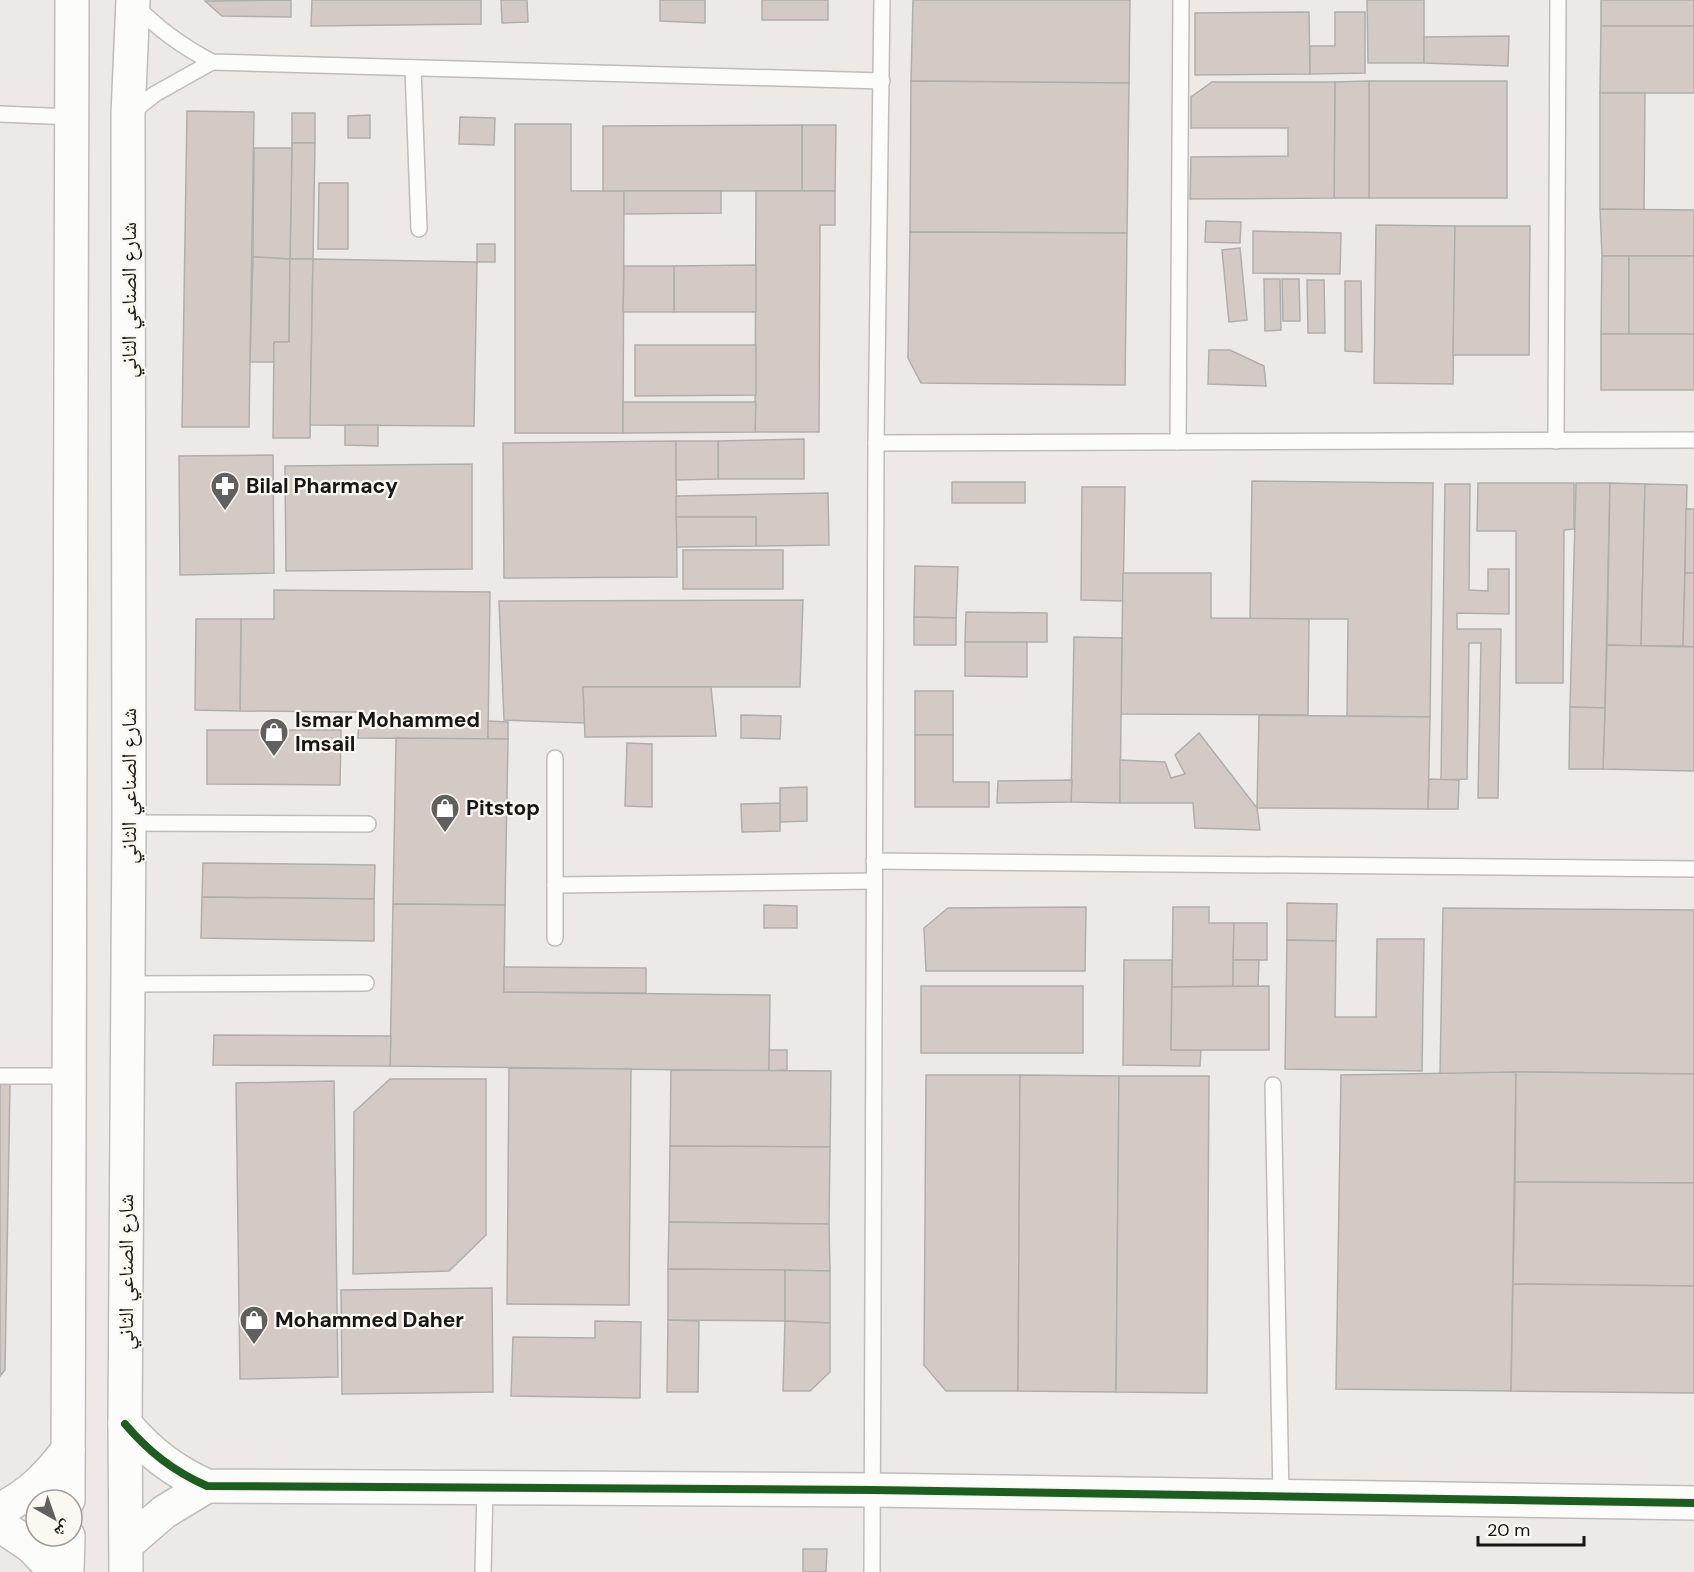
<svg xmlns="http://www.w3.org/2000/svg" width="1694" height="1572" viewBox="0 0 1694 1572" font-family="'DM Sans','Noto Naskh Arabic',sans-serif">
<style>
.building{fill:#d3cac6;stroke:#b0aeac;stroke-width:1.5}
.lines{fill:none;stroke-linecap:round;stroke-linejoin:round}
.service-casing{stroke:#bfbdbb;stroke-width:18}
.tertiary-casing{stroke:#bfbdbb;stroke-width:36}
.primary-casing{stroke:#bfbdbb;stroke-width:36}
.service{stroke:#fcfcfb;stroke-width:15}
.tertiary{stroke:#fcfcfb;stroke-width:33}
.primary{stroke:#fcfcfb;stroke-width:33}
.cycleway-casing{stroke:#fbf7f1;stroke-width:11}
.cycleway{stroke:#1b5e20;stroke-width:8}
.labels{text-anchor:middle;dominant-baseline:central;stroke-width:4.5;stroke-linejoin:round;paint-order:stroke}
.street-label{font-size:21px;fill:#171614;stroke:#fbf7f1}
.poi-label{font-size:21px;font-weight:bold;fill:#171614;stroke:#fbf7f1;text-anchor:start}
</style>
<rect width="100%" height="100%" fill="#ece9e6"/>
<g class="building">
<path d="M291,0V17L222,16L205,1Z"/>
<path d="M312,0H481V24L311,26Z"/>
<path d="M501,0H527L528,22L502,23Z"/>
<path d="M660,0H705V23L660,21Z"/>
<rect x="762" y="0" width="66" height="20"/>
<path d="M913,0H1130L1129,83L911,81Z"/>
<path d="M1367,0H1424V63H1368Z"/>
<rect x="1601" y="0" width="93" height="26"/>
<path d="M1309,12L1310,74L1195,75V13Z"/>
<path d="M1335,12H1365V73L1310,74V46H1335Z"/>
<path d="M1601,26H1694V93H1600Z"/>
<path d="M1509,36L1508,66L1424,63V37Z"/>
<path d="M911,81L1129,83L1127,233L910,232Z"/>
<rect x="1369" y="81" width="138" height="117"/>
<path d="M1369,81V198H1334L1335,82Z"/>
<path d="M1212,82H1335L1334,198L1190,199L1191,157L1288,156V128H1191V97Z"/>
<path d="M1600,93H1645L1644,210L1600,209Z"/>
<path d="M187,111L254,112L249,427H182Z"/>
<rect x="292" y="113" width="23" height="30"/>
<path d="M370,115V138H348V116Z"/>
<path d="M460,117L495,118L494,145L459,144Z"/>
<path d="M515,124H571V191H624L623,433H515Z"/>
<path d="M802,125H836L835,191H802Z"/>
<path d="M802,125V191H603V126Z"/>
<path d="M292,143H315L313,259H290Z"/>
<path d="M254,148H292L290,259L253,257Z"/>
<path d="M319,183H348V249H318Z"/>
<path d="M624,191H721V213L624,214Z"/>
<path d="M756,191H835V225H820L819,432H755Z"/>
<path d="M1600,209L1694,210V256H1602Z"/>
<path d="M1206,221L1241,222L1240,243L1205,242Z"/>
<path d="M1376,225L1455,226L1453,384L1374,383Z"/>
<path d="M1455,226H1530L1529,355H1453Z"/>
<path d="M1253,231L1341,233L1340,274L1253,273Z"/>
<path d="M910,232L1127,233L1125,385L921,383L908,358Z"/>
<rect x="477" y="244" width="18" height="18"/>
<path d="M1240,248L1247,320L1229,322L1222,250Z"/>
<path d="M1602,256H1629V334H1601Z"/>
<rect x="1629" y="256" width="65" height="78"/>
<path d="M253,257L290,259L289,342H274V362H250Z"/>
<path d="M290,259H313L310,438H273L274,342H289Z"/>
<path d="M313,259L477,262L474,426L310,425Z"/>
<path d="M756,265V312H674V266Z"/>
<path d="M624,266H674V312H623Z"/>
<path d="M1264,279H1280L1281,330L1265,331Z"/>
<path d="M1282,279H1299L1300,321H1283Z"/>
<path d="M1307,280H1324L1325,333H1308Z"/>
<path d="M1345,281H1361L1362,352L1345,351Z"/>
<rect x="1601" y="334" width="93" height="56"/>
<path d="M635,345H756V395L635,396Z"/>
<path d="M1209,350H1230L1264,366L1266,386L1208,384Z"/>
<path d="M623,402H756L755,432L623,433Z"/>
<path d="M345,425H378V446L345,445Z"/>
<path d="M804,439V479H718V441Z"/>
<path d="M676,441L677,577L504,578L503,443Z"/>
<path d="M676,441H718V479L676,480Z"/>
<path d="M273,455L274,573L180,575L179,456Z"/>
<path d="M472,464V569L286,571L285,466Z"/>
<path d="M1252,481L1433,483L1430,717L1347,716L1348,619H1250Z"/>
<rect x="952" y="482" width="73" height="21"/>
<path d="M1478,483H1574V529L1564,530L1563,683H1516V531H1477Z"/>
<path d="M1576,483H1610L1605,708L1570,707Z"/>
<path d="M1610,483L1645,484L1641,646L1607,645Z"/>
<path d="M1445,484H1470L1469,590L1488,591V569H1509V614L1457,613V629H1501L1498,798H1478L1481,643H1469L1467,779L1441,780Z"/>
<path d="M1645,484L1687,485L1683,646H1641Z"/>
<path d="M1082,487H1125L1123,601L1081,600Z"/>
<path d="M828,493L829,545L756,546V517H676V496Z"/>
<path d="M1686,509H1694V573H1685Z"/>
<path d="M676,517H756V546L677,547Z"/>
<rect x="683" y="550" width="100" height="39"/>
<path d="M915,566L958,567L956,618L914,617Z"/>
<path d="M1123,573H1211V618L1309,619L1308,715L1121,714Z"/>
<path d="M1685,573H1694V647L1683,646Z"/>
<path d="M274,590L490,592L488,739L358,738L359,712L240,711L241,619H274Z"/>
<path d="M803,600L800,687H583L585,723L504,720L499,601Z"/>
<path d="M966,612L1047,613V642H965Z"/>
<path d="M914,617L956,618V645H914Z"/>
<path d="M196,619H241L240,711L195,710Z"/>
<path d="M1074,637L1122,638L1120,803L1071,802Z"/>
<path d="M965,642H1027V677L965,676Z"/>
<path d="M1607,645L1694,647V771L1603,769Z"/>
<path d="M583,687H711L716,736L585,737Z"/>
<rect x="915" y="691" width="38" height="44"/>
<path d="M1570,707L1605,708L1603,769H1569Z"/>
<path d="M741,715L781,716L780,739L741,738Z"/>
<path d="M1259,715L1430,717L1428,809L1257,808Z"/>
<path d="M488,721L508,722V739H488Z"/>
<path d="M207,730H341L340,785L207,784Z"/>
<path d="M1199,733L1257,808L1260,830L1195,828L1193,803H1120V760L1165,762L1171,778L1185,774L1175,755Z"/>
<path d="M915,735H953V782H989V807H915Z"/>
<path d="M396,738L508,739L505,905L393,904Z"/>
<path d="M627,743L652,744V807L625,806Z"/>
<path d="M1429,779L1459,780L1458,809H1428Z"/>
<path d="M1072,780L1071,802L997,803L998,781Z"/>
<path d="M807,787V821L780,822V788Z"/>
<path d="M780,803V831L742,832L741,804Z"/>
<path d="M203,863L375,865L374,899L202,897Z"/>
<path d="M202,897L374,899V941L201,938Z"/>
<path d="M1287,903L1337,904L1336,941L1287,940Z"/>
<path d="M393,904L505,905L504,992L770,995L769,1071L390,1066Z"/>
<path d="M764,905L797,906V928H764Z"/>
<path d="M1086,907L1085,971H926L924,928L948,908Z"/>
<path d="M1173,907H1209V923H1234L1233,986L1172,987Z"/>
<path d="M1443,908L1694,910V1074L1516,1072L1440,1075Z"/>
<path d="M1234,923H1267V960H1233Z"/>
<path d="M1377,939H1424L1422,1071L1285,1069L1287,940L1336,941L1335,1017H1376Z"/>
<path d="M1124,960H1172L1171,1050H1201L1200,1066L1123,1065Z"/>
<path d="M1233,960H1259L1258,987L1233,986Z"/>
<path d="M504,967L646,968V993L504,992Z"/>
<rect x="921" y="986" width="162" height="67"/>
<path d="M1269,986V1050H1171L1172,987Z"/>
<path d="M214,1035L391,1036L390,1066L213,1065Z"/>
<path d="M769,1050H787V1070L769,1071Z"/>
<path d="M509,1068L631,1069L629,1305L507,1304Z"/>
<path d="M671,1070L831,1071L830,1147L670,1146Z"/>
<path d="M1516,1072L1511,1391L1336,1389L1341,1075Z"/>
<path d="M1516,1072L1694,1074V1183L1515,1182Z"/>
<path d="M926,1075H1020L1018,1391H946L924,1365Z"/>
<path d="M1020,1075L1119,1076L1116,1392L1018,1391Z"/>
<path d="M1119,1076H1209L1207,1393L1116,1392Z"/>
<path d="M390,1079H486V1235L449,1271L353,1274L354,1112Z"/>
<path d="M334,1081L338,1377L240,1379L236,1083Z"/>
<path d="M0,1084H10L5,1370L0,1376Z"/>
<path d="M670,1146L830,1147L829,1224L669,1222Z"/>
<path d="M1515,1182L1694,1183V1286L1513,1284Z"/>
<path d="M669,1222L829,1224L830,1271L668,1269Z"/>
<path d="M668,1269L785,1270V1321L668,1320Z"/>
<path d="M785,1270L830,1271V1323L785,1321Z"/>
<path d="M1513,1284L1694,1286V1393L1511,1391Z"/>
<path d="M492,1288L493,1392L342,1394L341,1290Z"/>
<path d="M668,1320L699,1321L698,1392H667Z"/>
<path d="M595,1321L641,1322L640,1398L511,1396L513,1337L595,1338Z"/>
<path d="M785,1321L830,1323V1372L810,1391H783Z"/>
<path d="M803,1549H827L826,1572H803Z"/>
</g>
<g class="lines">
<g class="service-casing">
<g id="service">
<path d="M136,6C159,30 183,47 212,62L882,81"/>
<path d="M413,68L419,229"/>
<path d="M131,113L155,94L212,62"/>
<path d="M0,114L72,117"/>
<path d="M1556,441L1558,0"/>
<path d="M1178,442L1181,0"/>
<path d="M876,443L1694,440"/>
<path d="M555,758V938"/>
<path d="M129,823L368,824"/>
<path d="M874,861L1694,869"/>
<path d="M555,885L874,881"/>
<path d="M127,984L366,983"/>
<path d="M0,1076H69"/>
<path d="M1273,1085L1281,1496"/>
<path d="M483,1572L485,1488"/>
<path d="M872,1572L876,443L882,0"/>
</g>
</g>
<g class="tertiary-casing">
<g id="tertiary">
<path d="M125,1424C149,1452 173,1471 207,1486L873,1490L1694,1503"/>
<path d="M0,1509C29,1496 49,1475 68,1450"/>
<path d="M0,1525L31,1546L56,1572"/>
<path d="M127,1544L164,1512L207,1486"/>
</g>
</g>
<g class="primary-casing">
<g id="primary">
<path d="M68,1500L72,0"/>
<path d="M67,1572L68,1536"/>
<path d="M126,1572L125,1424L129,823L128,115L133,0"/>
</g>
</g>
<use href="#service" class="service"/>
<use href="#tertiary" class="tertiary"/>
<use href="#primary" class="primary"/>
<g class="cycleway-casing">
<path id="cycleway" d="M125,1424C149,1452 173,1471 207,1486L873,1490L1694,1503"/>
</g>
<use href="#cycleway" class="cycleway"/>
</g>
<defs>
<g id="pharmacy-pin" transform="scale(1.5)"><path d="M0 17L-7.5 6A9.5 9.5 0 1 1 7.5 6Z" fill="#62605e" stroke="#fbf7f1"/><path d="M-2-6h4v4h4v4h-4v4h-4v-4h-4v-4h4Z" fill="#fff"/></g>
<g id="shop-pin" transform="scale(1.5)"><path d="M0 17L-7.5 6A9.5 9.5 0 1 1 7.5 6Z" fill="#62605e" stroke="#fbf7f1"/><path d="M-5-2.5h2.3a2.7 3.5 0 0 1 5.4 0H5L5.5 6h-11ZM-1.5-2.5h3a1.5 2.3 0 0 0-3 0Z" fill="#fff"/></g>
</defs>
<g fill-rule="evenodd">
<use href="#pharmacy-pin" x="225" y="486"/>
<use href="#shop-pin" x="274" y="732"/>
<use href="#shop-pin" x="445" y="808"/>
<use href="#shop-pin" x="254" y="1320"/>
</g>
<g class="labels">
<g class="street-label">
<text transform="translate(129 300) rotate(-90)">شارع الصناعي الثاني</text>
<text transform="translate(129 786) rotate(-90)">شارع الصناعي الثاني</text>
<text transform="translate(126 1272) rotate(-90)">شارع الصناعي الثاني</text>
</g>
<g class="poi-label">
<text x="246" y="486">Bilal Pharmacy</text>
<text x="295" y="720">Ismar Mohammed<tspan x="295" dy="24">Imsail</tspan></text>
<text x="466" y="808">Pitstop</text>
<text x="275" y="1320">Mohammed Daher</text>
</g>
</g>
<g transform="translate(54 1518) rotate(140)"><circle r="28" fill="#fbf7f1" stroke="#a09d99" stroke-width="1.5"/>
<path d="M0-4.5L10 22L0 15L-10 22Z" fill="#62605e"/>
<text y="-9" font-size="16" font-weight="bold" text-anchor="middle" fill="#171614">ش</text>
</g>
<path d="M1478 1536v9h106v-9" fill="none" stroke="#171614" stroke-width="3"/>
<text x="1487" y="1536" font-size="18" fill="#171614" stroke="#fbf7f1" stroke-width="4.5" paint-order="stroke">20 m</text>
</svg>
